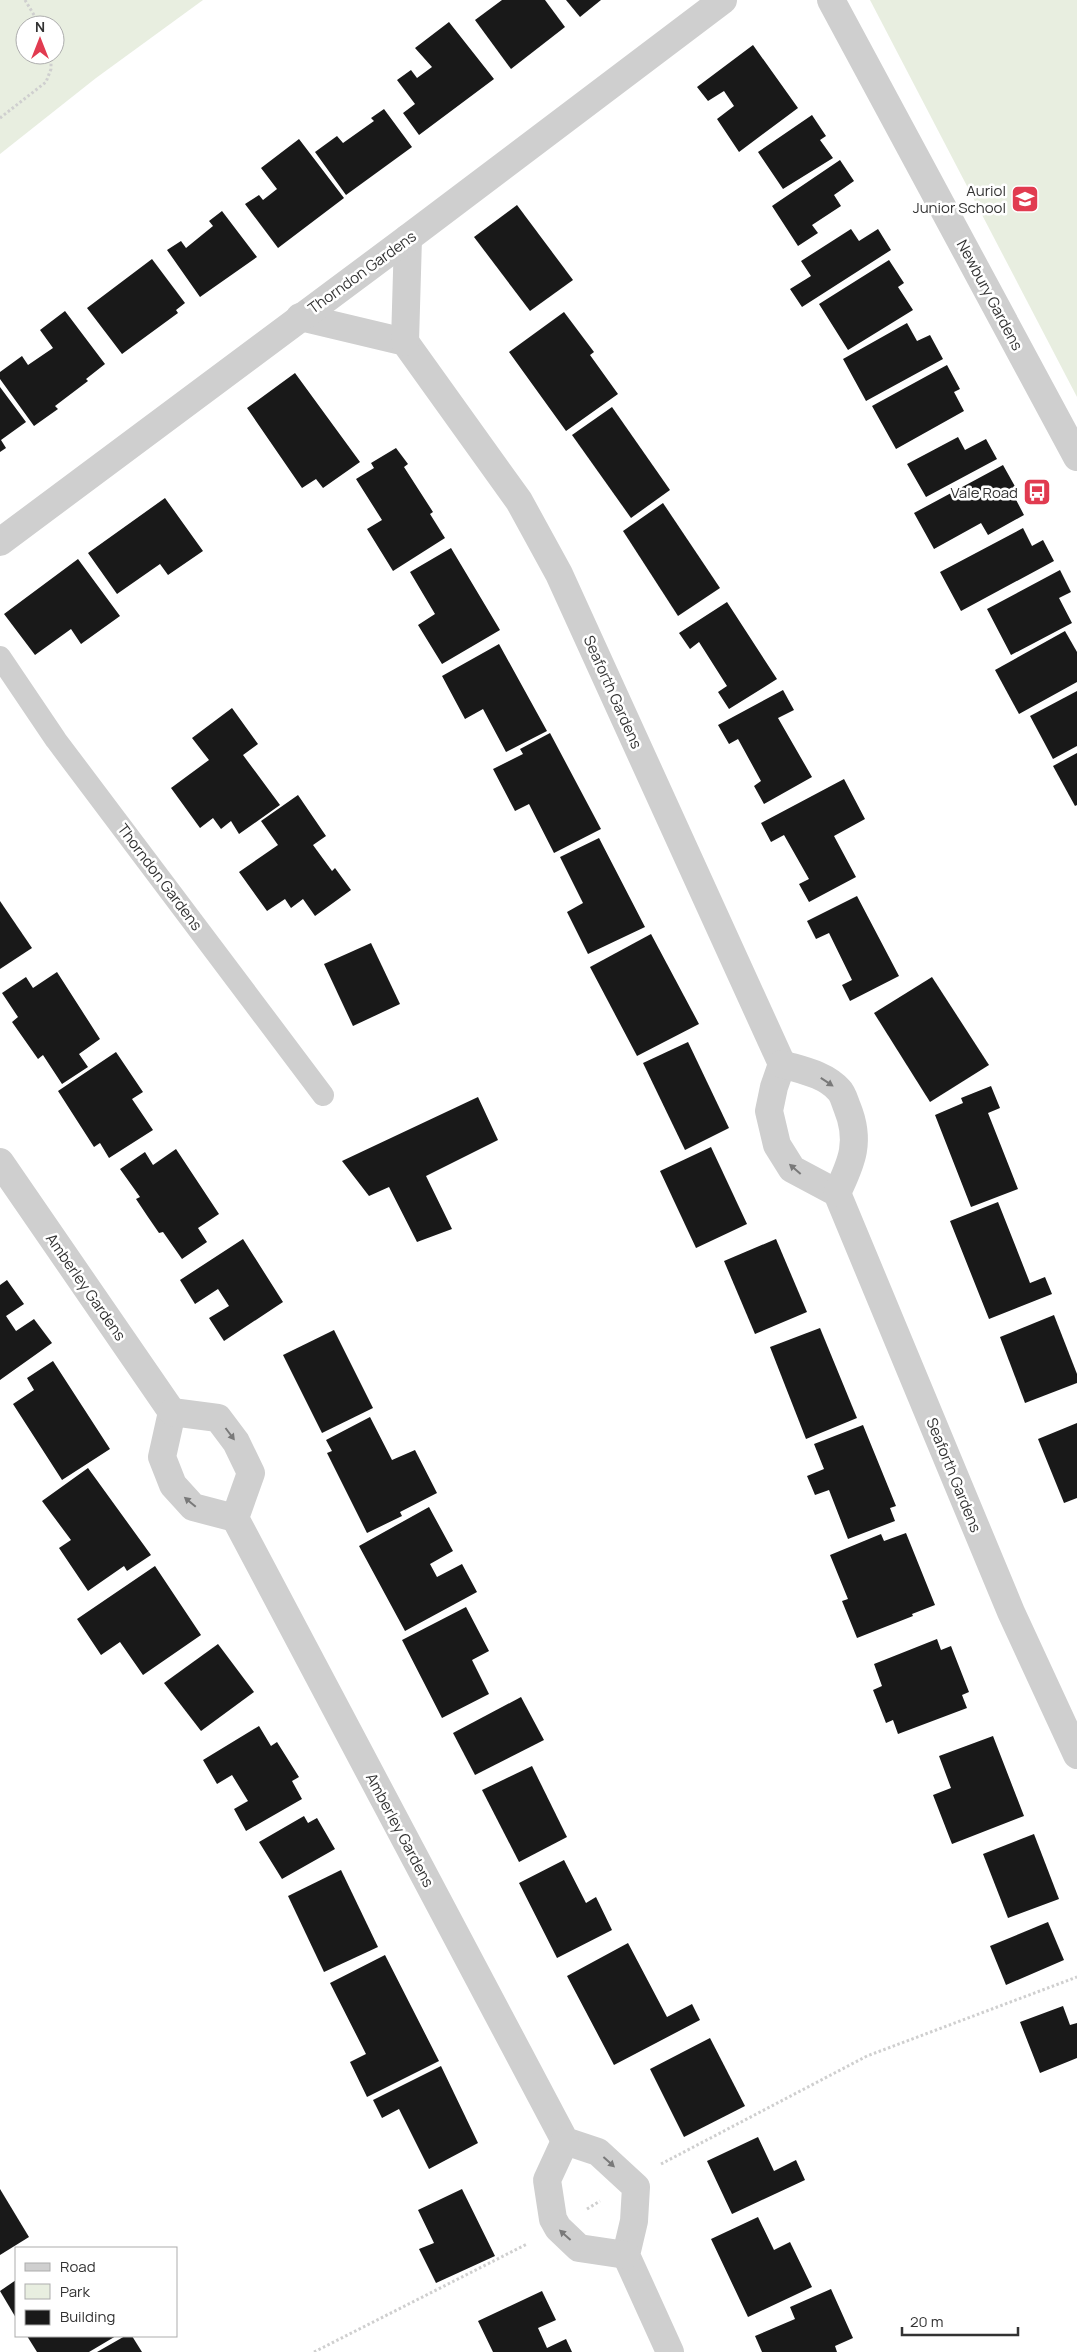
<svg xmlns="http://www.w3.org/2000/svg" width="1077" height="2352" viewBox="0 0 1077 2352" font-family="Manrope,sans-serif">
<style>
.green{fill:#e8eee0;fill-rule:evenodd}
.building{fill:#191919}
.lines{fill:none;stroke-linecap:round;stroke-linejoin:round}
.path{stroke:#cfcfcf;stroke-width:3;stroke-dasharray:2.5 2.5;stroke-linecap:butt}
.service{stroke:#cfcfcf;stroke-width:22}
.minor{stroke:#cfcfcf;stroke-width:28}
.oneway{fill:#797979}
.labels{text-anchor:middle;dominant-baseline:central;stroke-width:5;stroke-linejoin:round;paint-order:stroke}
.poi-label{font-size:15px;fill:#323232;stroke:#fff;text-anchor:end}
.street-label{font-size:15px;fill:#323232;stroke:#fff}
</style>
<rect width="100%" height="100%" fill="#fff"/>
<g class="green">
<path d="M0,0H203L96,78L0,154ZM25,25H55V55H25Z"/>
<path d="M870,0H1077V397Z"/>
</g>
<g class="building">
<path d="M502,0H545L565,27L511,69L475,20Z"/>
<path d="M566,0H601L580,17Z"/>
<path d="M449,22L494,79L419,135L403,113L415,104L397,80L411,70L417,78L432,67L415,48Z"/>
<path d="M753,45L798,108L739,152L717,119L734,106L724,91L708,101L697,87Z"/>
<path d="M384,109L412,147L346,195L315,152L337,136L343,143L374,121L371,118Z"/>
<path d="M812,115L826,136L820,140L833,158L783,189L758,152Z"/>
<path d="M299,139L344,198L278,248L245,204L259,195L263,200L277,189L261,168Z"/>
<path d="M840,160L854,181L834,195L841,206L812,225L818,233L798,246L772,206Z"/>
<path d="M517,205L573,280L530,311L474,237Z"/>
<path d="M222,211L257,257L200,297L167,250L181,241L186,248L213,226L209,221Z"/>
<path d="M851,229L859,241L878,229L891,250L802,307L790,289L811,276L801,261Z"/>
<path d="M152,259L185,303L176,310L178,313L122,354L87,308Z"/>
<path d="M889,260L904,283L898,287L913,310L848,350L819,304Z"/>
<path d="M65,311L105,364L86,379L88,381L55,406L58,409L34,426L0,379V372L22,356L28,365L53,348L40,330Z"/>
<path d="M564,312L594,352L590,355L618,394L566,431L509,352Z"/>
<path d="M907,323L917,341L930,335L943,359L866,401L843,359Z"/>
<path d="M947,365L960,389L954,392L964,411L896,449L872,406Z"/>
<path d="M295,373L360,462L323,488L316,479L302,488L247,408Z"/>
<path d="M0,387L26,422L1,440L6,448L0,452Z"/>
<path d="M612,407L670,490L631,518L572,435Z"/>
<path d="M958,437L965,450L986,439L997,459L926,497L907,464Z"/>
<path d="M396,448L408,464L404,467L433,512L430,514L445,538L393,571L367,529L382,520L356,479L374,468L371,463Z"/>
<path d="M1003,465L1017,490L1012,492L1024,515L988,535L981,523L934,549L914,513Z"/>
<path d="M165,498L203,551L168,575L160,564L117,594L88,553Z"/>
<path d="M663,503L720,588L678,616L623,531Z"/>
<path d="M1023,528L1032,546L1043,540L1054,561L961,611L940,572Z"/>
<path d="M451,548L500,630L442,664L418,625L435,614L410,572Z"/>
<path d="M78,559L120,616L81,644L71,629L35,655L4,614Z"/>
<path d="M1060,570L1071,592L1059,598L1072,623L1011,655L987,609Z"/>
<path d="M727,602L777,679L729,709L718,692L727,686L699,642L690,649L679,633Z"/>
<path d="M1065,631L1077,652V682L1019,714L995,670Z"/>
<path d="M499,644L547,731L506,752L483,709L465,719L442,676Z"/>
<path d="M783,690L794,710L778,718L812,777L764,804L754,786L761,781L738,739L729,744L718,725Z"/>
<path d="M1077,691V746L1053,759L1030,716Z"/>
<path d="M232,708L258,744L243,755L280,805L239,834L231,821L221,829L213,818L200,828L171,788L209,760L192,738Z"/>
<path d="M550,733L601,829L554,853L529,804L515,811L493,769L523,754L520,749Z"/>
<path d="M1077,753V805L1075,806L1053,766Z"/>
<path d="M844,779L865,819L834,836L856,877L809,902L799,884L809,879L784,835L771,842L761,823Z"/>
<path d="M298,795L326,836L313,845L332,871L335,868L351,890L315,916L303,899L291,908L285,899L267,911L239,872L278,845L261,821Z"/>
<path d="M599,838L645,927L588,954L567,912L583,903L560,857Z"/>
<path d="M857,896L899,976L850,1001L842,985L852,980L829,933L816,939L807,921Z"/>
<path d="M0,901L32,948L0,969Z"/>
<path d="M651,934L699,1024L637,1056L590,967Z"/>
<path d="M371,943L400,1004L353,1026L324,964Z"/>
<path d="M57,972L100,1039L79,1054L88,1067L62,1084L43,1055L38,1059L12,1022L18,1017L2,993L26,977L33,988Z"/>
<path d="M932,977L989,1065L930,1102L874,1013Z"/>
<path d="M688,1042L729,1128L685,1150L643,1063Z"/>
<path d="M116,1052L143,1092L132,1099L153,1130L109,1158L100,1143L94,1147L58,1091Z"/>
<path d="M991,1086L1000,1108L988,1113L1018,1189L971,1207L935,1115L963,1103L961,1098Z"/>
<path d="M478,1097L498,1140L426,1176L452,1229L417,1242L389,1187L369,1196L342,1161Z"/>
<path d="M711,1147L747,1224L696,1248L660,1171Z"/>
<path d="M176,1149L219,1214L198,1228L207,1242L182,1259L163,1232L159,1233L148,1217L136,1199L140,1197L120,1169L145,1152L153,1165Z"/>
<path d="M998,1202L1030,1283L1045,1277L1052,1294L989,1319L950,1221Z"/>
<path d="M243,1239L283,1302L224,1341L209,1318L229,1306L218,1289L195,1304L180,1280Z"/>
<path d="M776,1239L807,1312L755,1334L724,1261Z"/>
<path d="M7,1280L24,1304L6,1316L16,1331L34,1319L52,1343L0,1380V1285Z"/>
<path d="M1054,1315L1077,1374V1383L1025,1403L1000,1337Z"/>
<path d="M820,1328L857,1418L806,1439L770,1347Z"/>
<path d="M334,1330L373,1408L322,1433L283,1355Z"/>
<path d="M53,1361L110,1449L62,1480L13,1404L34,1390L27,1378Z"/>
<path d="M370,1417L392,1460L415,1450L437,1493L400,1512L402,1516L367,1533L327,1453L332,1451L326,1440Z"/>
<path d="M1077,1423V1498L1064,1503L1038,1439Z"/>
<path d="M863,1425L896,1506L890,1508L895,1521L848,1539L829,1490L815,1495L807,1476L824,1469L814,1444Z"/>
<path d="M88,1468L151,1555L127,1571L124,1566L88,1591L59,1548L71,1540L42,1501Z"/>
<path d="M429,1507L453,1551L430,1564L437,1577L462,1564L477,1592L405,1631L359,1546Z"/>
<path d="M906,1533L935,1605L912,1614L913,1616L857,1638L842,1601L848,1599L830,1555L881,1534L884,1541Z"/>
<path d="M155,1566L201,1635L143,1675L120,1642L101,1655L77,1619Z"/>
<path d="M466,1607L489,1651L472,1660L489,1694L442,1718L402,1640Z"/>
<path d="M937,1639L941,1650L951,1646L969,1692L962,1695L967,1708L898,1734L893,1720L886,1723L873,1690L882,1686L874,1664Z"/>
<path d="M218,1644L254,1692L201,1731L164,1683Z"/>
<path d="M521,1697L544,1740L475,1775L453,1733Z"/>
<path d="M259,1726L271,1746L277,1742L299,1777L292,1781L302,1799L246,1831L234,1809L248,1801L232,1775L217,1784L203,1760Z"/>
<path d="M993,1736L1024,1816L952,1844L933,1795L951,1788L939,1756Z"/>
<path d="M532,1766L567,1837L519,1862L482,1790Z"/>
<path d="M304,1816L308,1823L317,1818L335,1849L282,1879L259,1842Z"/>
<path d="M1034,1834L1059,1899L1008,1918L983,1854Z"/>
<path d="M564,1860L586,1903L596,1897L612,1930L557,1958L519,1883Z"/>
<path d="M341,1870L378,1947L324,1972L288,1896Z"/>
<path d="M1048,1922L1064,1960L1006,1985L990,1946Z"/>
<path d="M628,1943L667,2017L692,2004L700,2020L614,2065L567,1976Z"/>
<path d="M385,1955L439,2061L367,2097L350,2062L366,2054L330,1983Z"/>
<path d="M1063,2006L1070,2025L1077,2023V2058L1040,2073L1020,2022Z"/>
<path d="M710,2038L745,2106L684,2137L650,2069Z"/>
<path d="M441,2066L478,2143L429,2169L399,2109L382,2118L373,2100Z"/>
<path d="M758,2137L774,2171L796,2160L805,2180L732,2214L707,2161Z"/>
<path d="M0,2189L29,2237L0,2255Z"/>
<path d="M462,2189L495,2256L436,2283L419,2249L434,2243L418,2210Z"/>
<path d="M758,2217L774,2250L790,2242L812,2287L748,2317L711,2239Z"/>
<path d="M16,2280V2318L0,2291Z"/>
<path d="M831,2289L853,2338L835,2346L837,2352H762L755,2336L795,2319L790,2307Z"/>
<path d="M542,2291L556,2320L538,2328L543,2339L547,2348L566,2339L572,2352H493L478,2321Z"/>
<path d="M27,2336H116L89,2352H37Z"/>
<path d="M125,2336H132L142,2352H97Z"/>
</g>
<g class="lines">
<g class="path">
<path d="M25,0L40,25"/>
<path d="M0,118L46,82L51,69V55"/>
<path d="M661,2164L867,2056L1077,1977"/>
<path d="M587,2209L600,2201"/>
<path d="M314,2352L527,2244"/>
</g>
<path class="service" d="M0,657L56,740L323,1095"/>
<g class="minor">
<path d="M831,0L1077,457"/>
<path d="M300,317L405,342L519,501L559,574L782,1064L774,1087L769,1111L777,1145L792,1169L837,1193L1011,1612L1077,1755"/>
<path d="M405,342L408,238"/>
<path d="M0,542L408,238L723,0"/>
<path d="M782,1064C801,1070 825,1074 839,1090C843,1094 845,1102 847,1107C861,1141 852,1162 837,1193"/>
<path d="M0,1162L172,1412L162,1457L173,1485L193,1507L235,1518"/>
<path d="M172,1412L218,1418L236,1442L251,1473L235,1518L565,2141L598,2152L636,2187L634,2221L626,2255L670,2352"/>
<path d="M565,2141L547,2180L553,2219L558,2228L579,2248L626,2255"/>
</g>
</g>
<defs><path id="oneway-solid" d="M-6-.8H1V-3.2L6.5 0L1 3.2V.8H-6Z" transform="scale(1.25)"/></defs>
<g class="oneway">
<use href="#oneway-solid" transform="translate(827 1082) rotate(34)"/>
<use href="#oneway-solid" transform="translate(795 1169) rotate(-139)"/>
<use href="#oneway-solid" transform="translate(230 1434) rotate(53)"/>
<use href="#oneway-solid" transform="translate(190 1502) rotate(-140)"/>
<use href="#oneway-solid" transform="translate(609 2162) rotate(42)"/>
<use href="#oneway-solid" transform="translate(565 2235) rotate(-138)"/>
</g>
<defs>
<g id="school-square" transform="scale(1.4375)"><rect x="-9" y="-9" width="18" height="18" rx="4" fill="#e13b50" stroke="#fff"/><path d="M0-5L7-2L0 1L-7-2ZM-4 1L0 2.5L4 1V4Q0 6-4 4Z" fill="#fff"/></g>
<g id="bus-square" transform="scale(1.4375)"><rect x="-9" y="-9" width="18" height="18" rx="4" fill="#e13b50" stroke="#fff"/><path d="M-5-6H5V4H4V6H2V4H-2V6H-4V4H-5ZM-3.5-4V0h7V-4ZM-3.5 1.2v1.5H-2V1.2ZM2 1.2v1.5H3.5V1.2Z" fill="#fff"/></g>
</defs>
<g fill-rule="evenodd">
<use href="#school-square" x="1025" y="199"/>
<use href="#bus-square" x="1037" y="492"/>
</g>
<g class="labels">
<g class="poi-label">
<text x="1006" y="190">Auriol<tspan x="1006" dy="17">Junior School</tspan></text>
<text x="1018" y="492">Vale Road</text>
</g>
<g class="street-label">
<text transform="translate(362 272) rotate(-36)">Thorndon Gardens</text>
<text transform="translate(990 295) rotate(62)">Newbury Gardens</text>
<text transform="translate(613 692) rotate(66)">Seaforth Gardens</text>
<text transform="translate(160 877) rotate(53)">Thorndon Gardens</text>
<text transform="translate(86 1287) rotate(55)">Amberley Gardens</text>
<text transform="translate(954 1475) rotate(68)">Seaforth Gardens</text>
<text transform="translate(400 1830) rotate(62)">Amberley Gardens</text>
</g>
</g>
<rect x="15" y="2247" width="162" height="90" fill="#ffffff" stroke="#adadad"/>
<rect x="25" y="2263" width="25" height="8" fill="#cfcfcf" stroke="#adadad"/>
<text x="60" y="2272" font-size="15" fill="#323232">Road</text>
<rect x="25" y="2284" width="25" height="15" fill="#e8eee0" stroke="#adadad"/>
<text x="60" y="2297" font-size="15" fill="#323232">Park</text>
<rect x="25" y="2310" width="25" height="15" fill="#191919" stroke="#adadad"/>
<text x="60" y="2322" font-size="15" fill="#323232">Building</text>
<g transform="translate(40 40)"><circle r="24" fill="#ffffff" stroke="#adadad"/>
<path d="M0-4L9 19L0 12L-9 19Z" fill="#e13b50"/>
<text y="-8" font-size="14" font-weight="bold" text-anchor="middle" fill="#323232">N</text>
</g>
<path d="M902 2327v8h116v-8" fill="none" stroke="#323232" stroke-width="2.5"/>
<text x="910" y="2327" font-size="15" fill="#323232" stroke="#ffffff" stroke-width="4" paint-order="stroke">20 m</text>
</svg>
